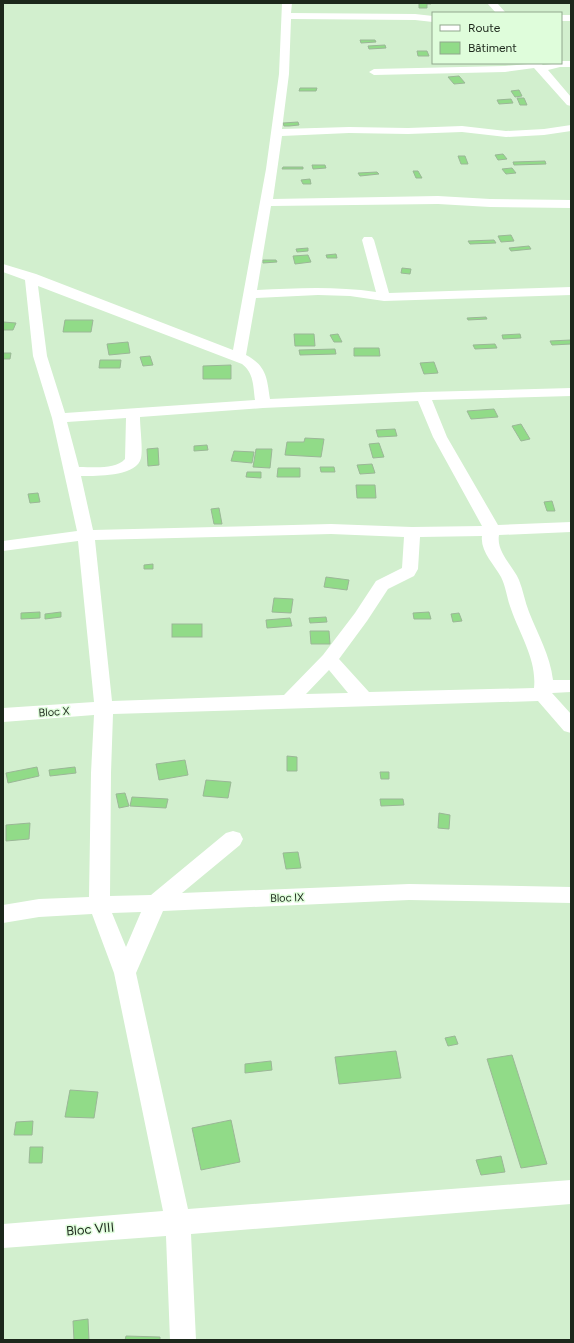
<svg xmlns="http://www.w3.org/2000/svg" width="574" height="1343" viewBox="0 0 574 1343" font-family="Figtree,sans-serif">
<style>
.building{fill:#91db88;stroke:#9bb797}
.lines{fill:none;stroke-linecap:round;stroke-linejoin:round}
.minor{fill:#fff;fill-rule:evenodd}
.labels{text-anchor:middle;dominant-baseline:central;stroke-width:3;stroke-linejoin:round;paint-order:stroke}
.street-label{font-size:11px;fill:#1c271b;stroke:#dffddb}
.near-street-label{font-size:13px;fill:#1c271b;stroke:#dffddb}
</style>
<rect width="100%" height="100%" fill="#d2efce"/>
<g class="building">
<path d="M419,3H431V4H427V8H419Z"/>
<path d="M360,40H375L376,42L361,43Z"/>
<path d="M385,45L386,48L369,49L368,46Z"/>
<path d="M417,51H427L429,56H418Z"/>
<path d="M459,76L465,83L454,84L448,77Z"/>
<path d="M300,88H317L316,91H299Z"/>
<path d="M519,90L522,96L515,97L511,91Z"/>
<path d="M517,98H524L527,105H520Z"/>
<path d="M511,99L513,103L499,104L497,100Z"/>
<path d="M298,122L299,125L289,126H284L283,123Z"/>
<path d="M503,154L507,159L498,160L495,155Z"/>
<path d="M458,156H465L468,164H461Z"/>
<path d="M545,161L546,164L514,165L513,162Z"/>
<path d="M312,165H325L326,168L313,169Z"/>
<path d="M283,167H303V169H282Z"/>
<path d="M512,168L516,173L506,174L502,169Z"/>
<path d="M413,171H418L422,178H416Z"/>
<path d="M377,172L379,174L360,176L358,173Z"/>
<path d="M310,179L311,184H303L301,180Z"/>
<path d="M511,235L514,241L501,242L498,236Z"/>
<path d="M494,240L496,243L470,244L468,241Z"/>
<path d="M529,246L531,249L511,251L509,248Z"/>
<path d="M308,248V251L297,252L296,249Z"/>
<path d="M336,254L337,258H327L326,255Z"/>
<path d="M308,255L311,262L295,264L293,256Z"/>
<path d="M263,260H276L277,262L263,263Z"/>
<path d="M402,268L411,269L410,274L401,273Z"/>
<path d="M486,317L487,319L468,320L467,318Z"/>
<path d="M65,320H93L91,332H63Z"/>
<path d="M3,322L16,323L13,330H3Z"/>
<path d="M294,334H314L315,346H295Z"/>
<path d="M338,334L342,342H334L330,335Z"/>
<path d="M520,334L521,338L503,339L502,335Z"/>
<path d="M571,340V344L552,345L550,341Z"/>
<path d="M128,342L130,353L109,355L107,344Z"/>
<path d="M495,344L497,348L475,349L473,345Z"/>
<path d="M354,348H379L380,356H354Z"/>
<path d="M335,349L336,354L300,355L299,350Z"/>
<path d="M3,353H11L10,359H3Z"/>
<path d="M150,356L153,365L143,366L140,357Z"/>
<path d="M100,360H121L120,368H99Z"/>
<path d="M434,362L438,373L424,374L420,363Z"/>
<path d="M231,365V379H203V366Z"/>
<path d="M494,409L498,417L471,419L467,411Z"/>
<path d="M521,424L530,439L521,441L512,426Z"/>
<path d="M395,429L397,436L378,437L376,430Z"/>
<path d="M305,438L324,439L321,457L285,455L287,442H304Z"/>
<path d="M379,443L384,457L373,458L369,444Z"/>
<path d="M207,445L208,450L194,451V446Z"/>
<path d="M158,448L159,465L148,466L147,449Z"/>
<path d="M256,449H272L270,468L253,467Z"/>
<path d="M234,451L254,452L252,463L231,461Z"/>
<path d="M372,464L375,473L360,474L357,465Z"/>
<path d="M320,467H334L335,472H321Z"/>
<path d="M278,468H300V477H277Z"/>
<path d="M247,472H261V478L246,477Z"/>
<path d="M356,485H375L376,498H357Z"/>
<path d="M38,493L40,502L30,503L28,494Z"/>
<path d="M552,501L555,511H547L544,502Z"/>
<path d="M219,508L222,524H214L211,509Z"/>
<path d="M153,564V569H144V565Z"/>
<path d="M326,577L349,580L347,590L324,587Z"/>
<path d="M274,598L293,599L291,613L272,612Z"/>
<path d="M40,612V618L21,619V613Z"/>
<path d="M61,612V617L45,619V614Z"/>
<path d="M429,612L431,619H414L413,613Z"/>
<path d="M459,613L462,621L453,622L451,614Z"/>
<path d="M326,617L327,622L310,623L309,618Z"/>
<path d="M290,618L292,626L267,628L266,620Z"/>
<rect x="172" y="624" width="30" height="13"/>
<path d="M310,631H329L330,644H311Z"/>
<path d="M287,756L297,757V771H287Z"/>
<path d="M185,760L188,775L159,780L156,764Z"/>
<path d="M37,767L39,776L8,783L6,773Z"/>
<path d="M75,767L76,773L50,776L49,770Z"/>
<path d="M380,772H389V779H381Z"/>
<path d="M206,780L231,782L228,798L203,796Z"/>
<path d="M125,793L129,806L119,808L116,794Z"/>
<path d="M132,797L168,799L166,808L130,806Z"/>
<path d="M380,799H403L404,805L381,806Z"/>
<path d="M439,813L450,815L449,829L438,828Z"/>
<path d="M30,823L29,839L6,841V825Z"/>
<path d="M298,852L301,868L286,869L283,853Z"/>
<path d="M455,1036L458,1044L448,1046L445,1038Z"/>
<path d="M396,1051L401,1078L339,1084L335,1057Z"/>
<path d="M512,1055L547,1164L521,1168L487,1059Z"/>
<path d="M271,1061L272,1070L245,1073V1064Z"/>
<path d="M70,1090L98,1092L94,1118L65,1117Z"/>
<path d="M231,1120L240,1162L201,1170L192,1128Z"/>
<path d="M33,1121L32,1135H14L16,1122Z"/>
<path d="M30,1147H43L42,1163H29Z"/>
<path d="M501,1156L505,1172L481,1175L476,1160Z"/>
<path d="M88,1319L89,1340H74L73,1321Z"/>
<path d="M126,1336L160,1337V1340H125Z"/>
</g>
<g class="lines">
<g class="minor">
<path d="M282,3H292L291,13L415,14L433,16V22L415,20L291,19L289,74L282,129L349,127L408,128L462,126L506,131L544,129L571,125V131L544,135L506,137L462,132L408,134L349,133L282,136L273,199L438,196L490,199L571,200V208L490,207L438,204L271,206L257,290C297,288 336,286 376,292L362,240L364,237H372L374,240L389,293L571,287V295L384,301L350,296L318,295L256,298L246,355C267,366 267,379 270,399L423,392L571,388V396L432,400L447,437L498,525L571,522V532L499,535C496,552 513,566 519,580C523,590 525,602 529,612C538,635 550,655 553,680H571V692L552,693L571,714V733L564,731L538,701L113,714L111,773L110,896L151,895L226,833L233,831L240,833L243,839L240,845L182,893L409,884L571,887V903L409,900L163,911L136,973L188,1209L571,1180V1204L191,1234L196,1340H170L166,1236L3,1248V1224L163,1211L114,973L92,914L39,917L3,923V905L39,899L89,897L91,773L94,715L3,722V708L94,702L78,541L3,551V541L77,531L52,418L33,356L25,280L3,272V264L36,274L233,350L266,169L279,74ZM38,286L242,364C254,373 253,386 255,400L65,413L47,356ZM418,401L433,437L482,526L412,527L331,524L93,530L81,476C95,476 137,477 141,458C143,447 140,429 140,417L263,408ZM126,418L125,459C115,470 93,467 79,467L67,422ZM331,534L404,537L402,568L376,581L355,613L323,655L284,695L112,701L95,540ZM482,536C480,551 494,564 501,577C506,587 507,599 511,609C520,635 537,660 534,688L369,692L339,659L367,621L388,589L414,576L418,569L420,537ZM329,670L348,693L306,694ZM141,912L126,947L112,913Z"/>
<path d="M487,3H497L506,13H496Z"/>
<rect x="561" y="15" width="10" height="6"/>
<path d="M561,61H571V67H560L548,70L571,97V106L567,105L534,68L505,72L374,75L369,72L374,69L505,66L540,63L543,65L561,63Z"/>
</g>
</g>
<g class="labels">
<g class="street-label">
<text transform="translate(54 712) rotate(-4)">Bloc X</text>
<text transform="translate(287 898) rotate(-2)">Bloc IX</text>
</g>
<g class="near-street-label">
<text transform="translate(90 1229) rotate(-5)">Bloc VIII</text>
</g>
</g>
<rect width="574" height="1343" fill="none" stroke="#1c271b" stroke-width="8"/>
<rect x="432" y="12" width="130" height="52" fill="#dffddb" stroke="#91a78e"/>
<rect x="440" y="25" width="20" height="6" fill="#ffffff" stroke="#91a78e"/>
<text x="468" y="32" font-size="12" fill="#1c271b">Route</text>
<rect x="440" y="42" width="20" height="12" fill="#91db88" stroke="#91a78e"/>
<text x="468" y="52" font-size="12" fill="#1c271b">Bâtiment</text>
</svg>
